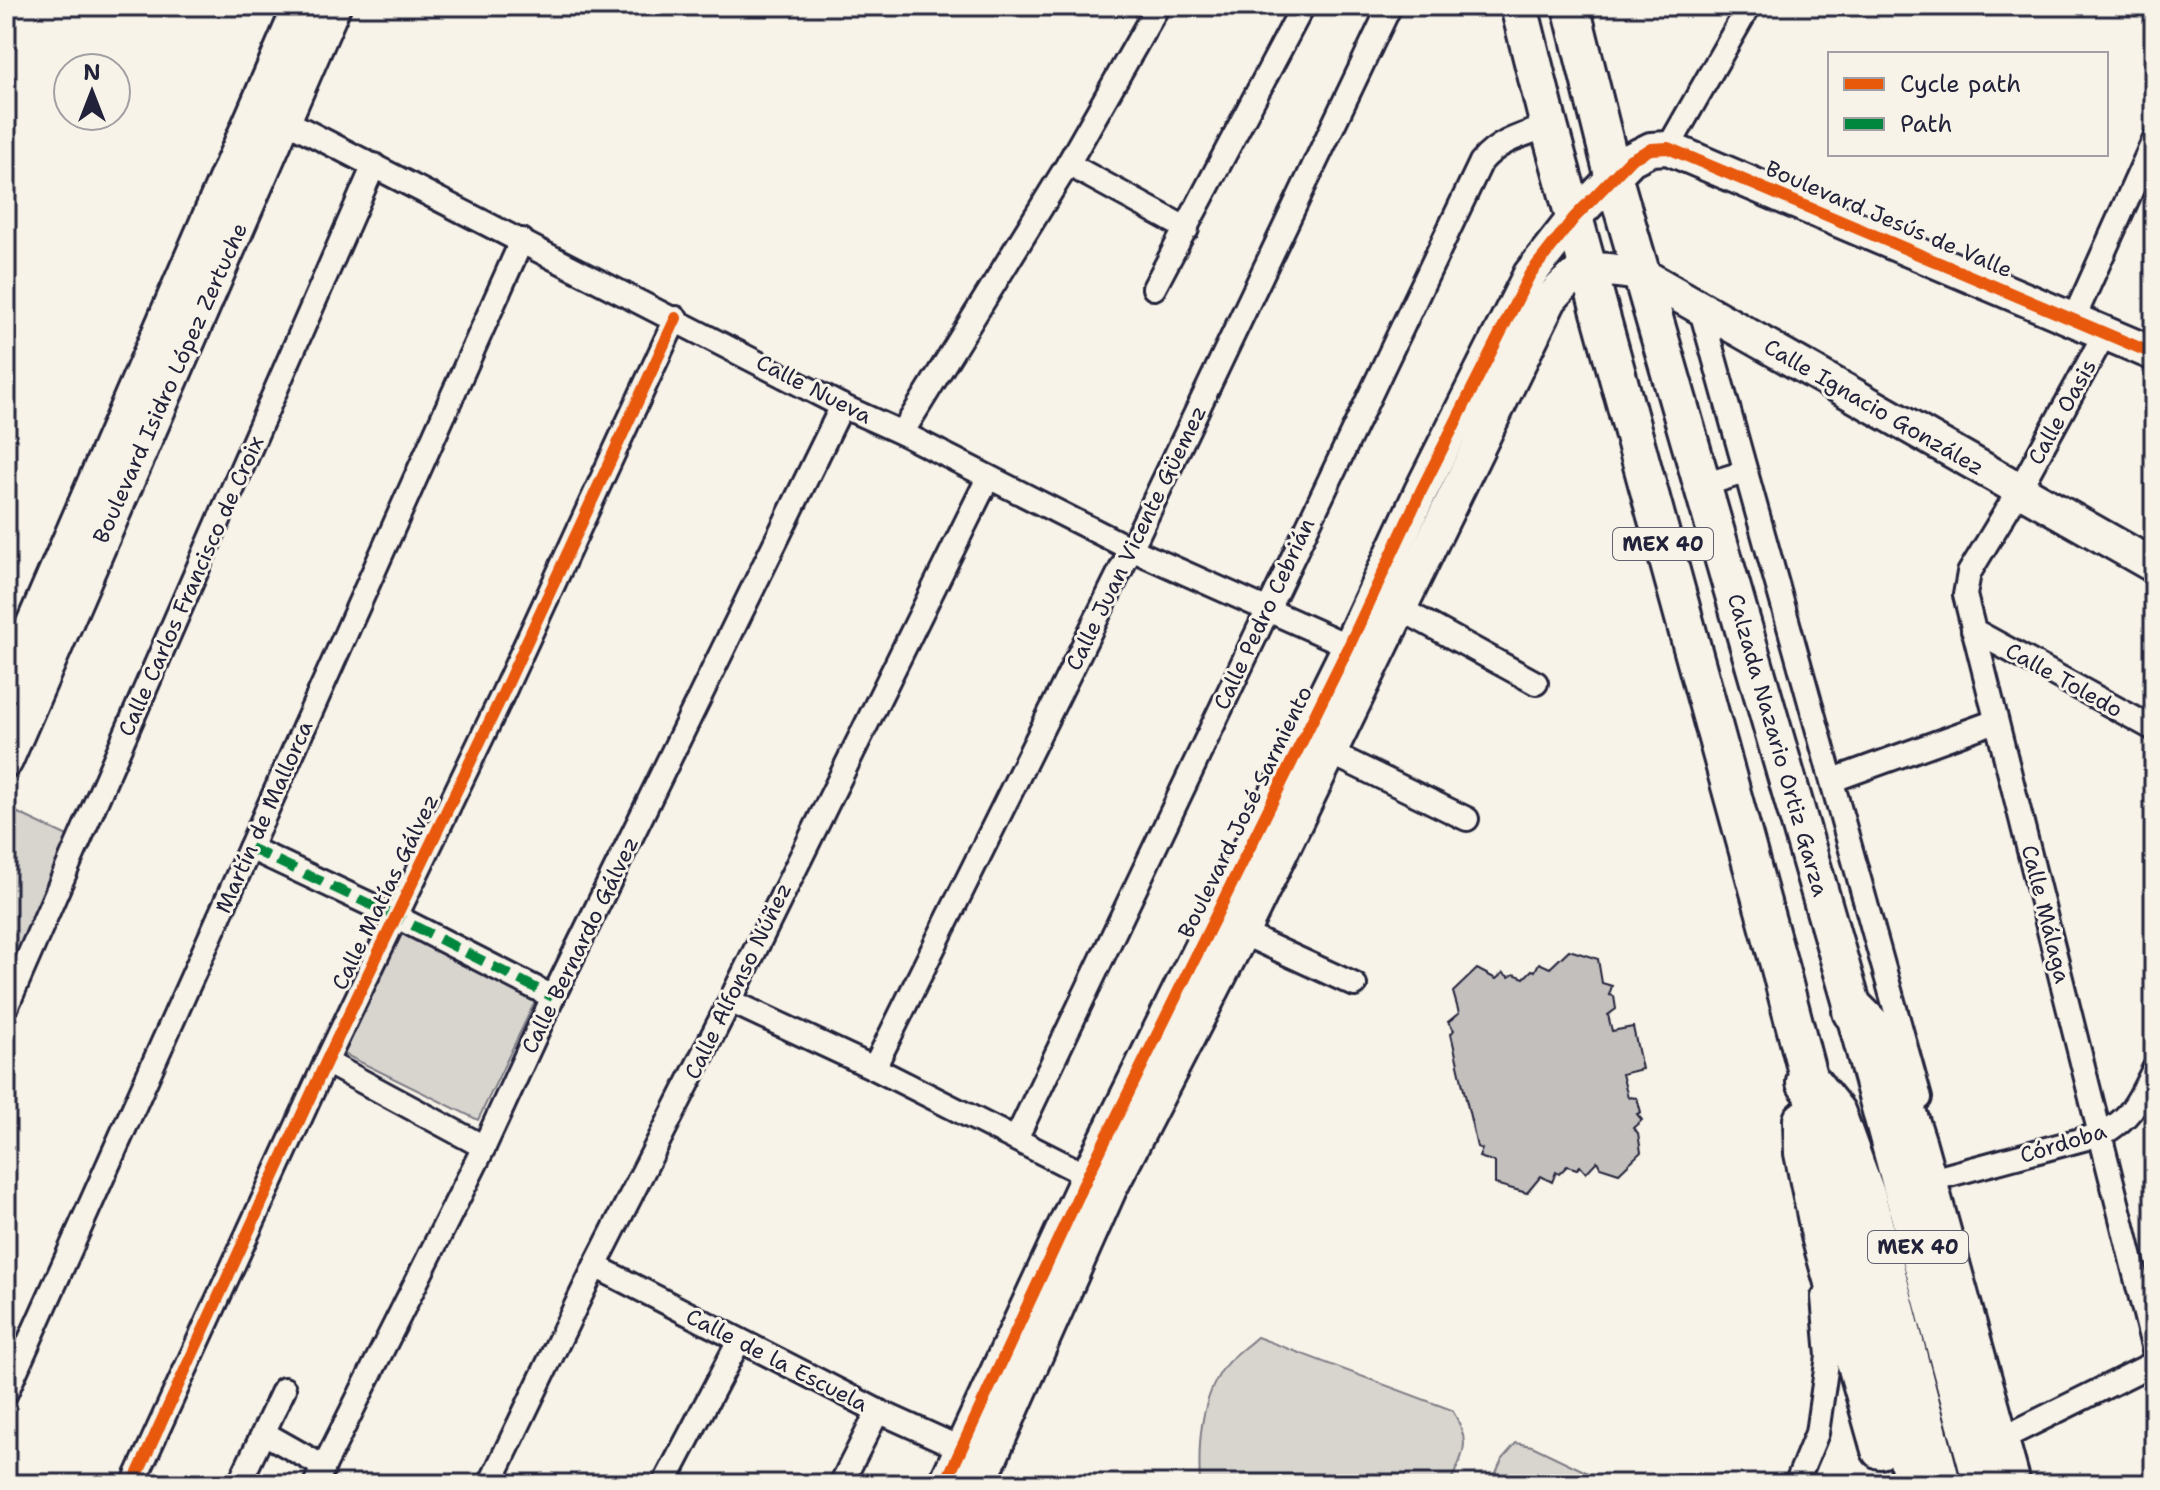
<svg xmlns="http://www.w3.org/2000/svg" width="2160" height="1490" viewBox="0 0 2160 1490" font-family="'Shantell Sans',sans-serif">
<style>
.green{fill:#d8d5cf;stroke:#7d7c85;stroke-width:2}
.building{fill:#c2bfbd;stroke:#22223b;stroke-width:2}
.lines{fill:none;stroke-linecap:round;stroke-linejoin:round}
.street-casing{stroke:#22223b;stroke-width:28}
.secondary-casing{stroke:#22223b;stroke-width:38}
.primary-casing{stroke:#22223b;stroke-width:42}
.highway-casing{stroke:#22223b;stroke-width:48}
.street{stroke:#f7f3e8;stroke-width:22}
.secondary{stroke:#f7f3e8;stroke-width:32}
.primary{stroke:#f7f3e8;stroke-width:36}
.highway{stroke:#f7f3e8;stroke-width:42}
.quiet{stroke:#00873e;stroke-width:10;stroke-dasharray:20 10;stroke-linecap:butt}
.cycleway-casing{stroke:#f7f3e8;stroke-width:17}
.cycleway{stroke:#e8590c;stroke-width:12}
.labels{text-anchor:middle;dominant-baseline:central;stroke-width:6;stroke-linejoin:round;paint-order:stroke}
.shield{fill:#f7f3e8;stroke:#62616f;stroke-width:2}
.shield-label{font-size:20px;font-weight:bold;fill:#22223b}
.street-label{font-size:22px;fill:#22223b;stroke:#f7f3e8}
</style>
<rect width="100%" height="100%" fill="#f7f3e8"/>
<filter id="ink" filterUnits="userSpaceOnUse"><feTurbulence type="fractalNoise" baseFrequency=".0125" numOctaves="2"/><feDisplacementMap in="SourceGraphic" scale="16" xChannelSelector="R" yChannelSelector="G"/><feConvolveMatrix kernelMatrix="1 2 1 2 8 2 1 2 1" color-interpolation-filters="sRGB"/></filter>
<g filter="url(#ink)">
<g class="green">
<path d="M16,812L74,839L8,979L6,978V834Z"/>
<path d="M403,925L540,991L478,1120L344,1054Z"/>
<path d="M1257,1337L1452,1410C1472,1441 1464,1454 1449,1484H1200C1198,1444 1200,1401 1224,1367C1232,1356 1246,1347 1257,1337Z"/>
<path d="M1516,1443L1532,1446L1611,1484H1491L1502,1459Z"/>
</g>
<path class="building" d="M1569,950L1598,959L1602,983L1612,986L1609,995L1614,996L1616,1009L1608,1015L1612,1031L1633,1027L1642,1069L1622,1074L1628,1097L1637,1098L1641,1112L1637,1114L1642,1120L1633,1128L1638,1133L1641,1152L1619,1173L1600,1167L1597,1161L1586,1173L1580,1166L1577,1169L1567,1166L1559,1174L1556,1172L1552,1182L1541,1176L1527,1193L1495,1184V1162L1479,1157L1482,1149L1477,1147L1451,1034L1454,1030L1448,1022L1459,1013L1453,992L1477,969L1496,979L1503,973L1509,977L1514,974L1524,978L1532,970L1535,971L1539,963L1550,968Z"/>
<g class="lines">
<g class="street-casing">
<g id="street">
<path d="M284,120L842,406L902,433L1131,549L1349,646"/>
<path d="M1668,148L1749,6"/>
<path d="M1068,164L1187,229"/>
<path d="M1154,288L1303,6"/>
<path d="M1700,307L1920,1098"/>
<path d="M2074,318L2154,140"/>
<path d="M2105,333L2019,490L1969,573L1965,595L2154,1350"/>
<path d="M902,433L1068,164L1158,6"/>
<path d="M1703,485L1745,472"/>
<path d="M1399,608L1536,683"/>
<path d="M1973,630L2154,729"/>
<path d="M1329,752L1467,819"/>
<path d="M1833,780L1996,721"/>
<path d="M250,848L395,916L553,997"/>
<path d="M1242,933L1355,985"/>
<path d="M730,1001L874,1068L1098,1181"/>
<path d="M6,1008L374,165"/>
<path d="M326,1062L484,1147"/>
<path d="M874,1068L1131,549L1390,6"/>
<path d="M1016,1139L1481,162C1498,141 1523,135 1549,126"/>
<path d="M1942,1177L2102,1134C2133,1117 2139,1099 2154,1069"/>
<path d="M595,1266L878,1411L962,1449"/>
<path d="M6,1393L522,240"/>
<path d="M264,1433L324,1467"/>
<path d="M1997,1441L2154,1363"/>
<path d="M133,1484L326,1062L500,700L676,318"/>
<path d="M239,1484L284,1389"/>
<path d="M315,1484L484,1147L553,997L842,406"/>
<path d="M490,1484L595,1266L730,1001L988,478"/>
<path d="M664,1484L739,1341"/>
<path d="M841,1484L878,1411"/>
<path d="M1796,1484L1817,1433L1828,1356L1823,1297"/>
</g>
</g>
<g class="secondary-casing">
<g id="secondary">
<path d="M6,686L300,6"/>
<path d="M6,761L334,6"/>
<path d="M945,1484L1088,1175L1349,646L1421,491L1530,274L1574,218L1631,159L1651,149L1668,148L2154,354"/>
<path d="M979,1484L1110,1189L1242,933L1550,300C1582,260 1594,269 1641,274L2154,566"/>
</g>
</g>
<g class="primary-casing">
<g id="primary">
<path d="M1519,6L1549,126L1778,961L1914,1484"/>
<path d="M1571,6L1614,179L1854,1011L1982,1484"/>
<path d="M1802,1120L1803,1153L1821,1240L1880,1450"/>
</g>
</g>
<g class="highway-casing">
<g id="highway">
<path d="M1854,1011L1880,1037L1915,1145L2009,1484"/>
<path d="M1808,1082L1834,1114L1864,1197L1939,1484"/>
</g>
</g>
<use href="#street" class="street"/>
<use href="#secondary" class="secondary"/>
<use href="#primary" class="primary"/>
<use href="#highway" class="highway"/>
<path class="quiet" d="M250,848L395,916L553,997"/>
<g class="cycleway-casing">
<g id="cycleway">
<path d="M133,1484L326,1062L500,700L676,318"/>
<path d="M945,1484L1088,1175L1349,646L1421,491L1530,274L1574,218L1631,159L1651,149L1668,148L2154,354"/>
</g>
</g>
<use href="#cycleway" class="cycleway"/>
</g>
</g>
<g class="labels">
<g class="shield">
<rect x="1613" y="528" width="100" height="32" rx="6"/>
<rect x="1868" y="1231" width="100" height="32" rx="6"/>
</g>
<g class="shield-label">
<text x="1663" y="544">MEX 40</text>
<text x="1918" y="1247">MEX 40</text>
</g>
<g class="street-label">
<text transform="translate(1889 219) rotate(23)">Boulevard Jesús de Valle</text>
<text transform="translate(170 383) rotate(-66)">Boulevard Isidro López Zertuche</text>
<text transform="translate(814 389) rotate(27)">Calle Nueva</text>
<text transform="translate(1874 407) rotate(30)">Calle Ignacio González</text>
<text transform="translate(2062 412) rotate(-61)">Calle Oasis</text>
<text transform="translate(1136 538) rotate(-64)">Calle Juan Vicente Güemez</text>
<text transform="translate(191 586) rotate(-66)">Calle Carlos Francisco de Croix</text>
<text transform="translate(1264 614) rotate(-65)">Calle Pedro Cebrián</text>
<text transform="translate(2064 680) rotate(29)">Calle Toledo</text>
<text transform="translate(1778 745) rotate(74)">Calzada Nazario Ortiz Garza</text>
<text transform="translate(1245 812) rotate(-64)">Boulevard José Sarmiento</text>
<text transform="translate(264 817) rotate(-66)">Martín de Mallorca</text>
<text transform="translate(385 892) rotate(-64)">Calle Matías Gálvez</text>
<text transform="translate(2046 914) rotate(76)">Calle Málaga</text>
<text transform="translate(580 945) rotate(-64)">Calle Bernardo Gálvez</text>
<text transform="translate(738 981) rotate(-64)">Calle Alfonso Núñez</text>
<text transform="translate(2063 1143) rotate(-17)">Córdoba</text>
<text transform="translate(777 1360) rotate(27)">Calle de la Escuela</text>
</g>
</g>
<rect width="2160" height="1490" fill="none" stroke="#f7f3e8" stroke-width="32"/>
<rect x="16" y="16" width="2128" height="1458" fill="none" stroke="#22223b" stroke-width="3" filter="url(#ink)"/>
<rect x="1828" y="52" width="280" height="104" fill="#f7f3e8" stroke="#a29fa3" stroke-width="2"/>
<rect x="1844" y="78" width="40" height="12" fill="#e8590c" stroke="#a29fa3" stroke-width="2"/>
<text x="1900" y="92" font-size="24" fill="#22223b">Cycle path</text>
<rect x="1844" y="118" width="40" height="12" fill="#00873e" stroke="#a29fa3" stroke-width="2"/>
<text x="1900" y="132" font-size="24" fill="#22223b">Path</text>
<g transform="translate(92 92)"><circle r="38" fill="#f7f3e8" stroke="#a29fa3" stroke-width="2"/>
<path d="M0-6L14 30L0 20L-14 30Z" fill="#22223b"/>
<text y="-12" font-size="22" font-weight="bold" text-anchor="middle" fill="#22223b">N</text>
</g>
</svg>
